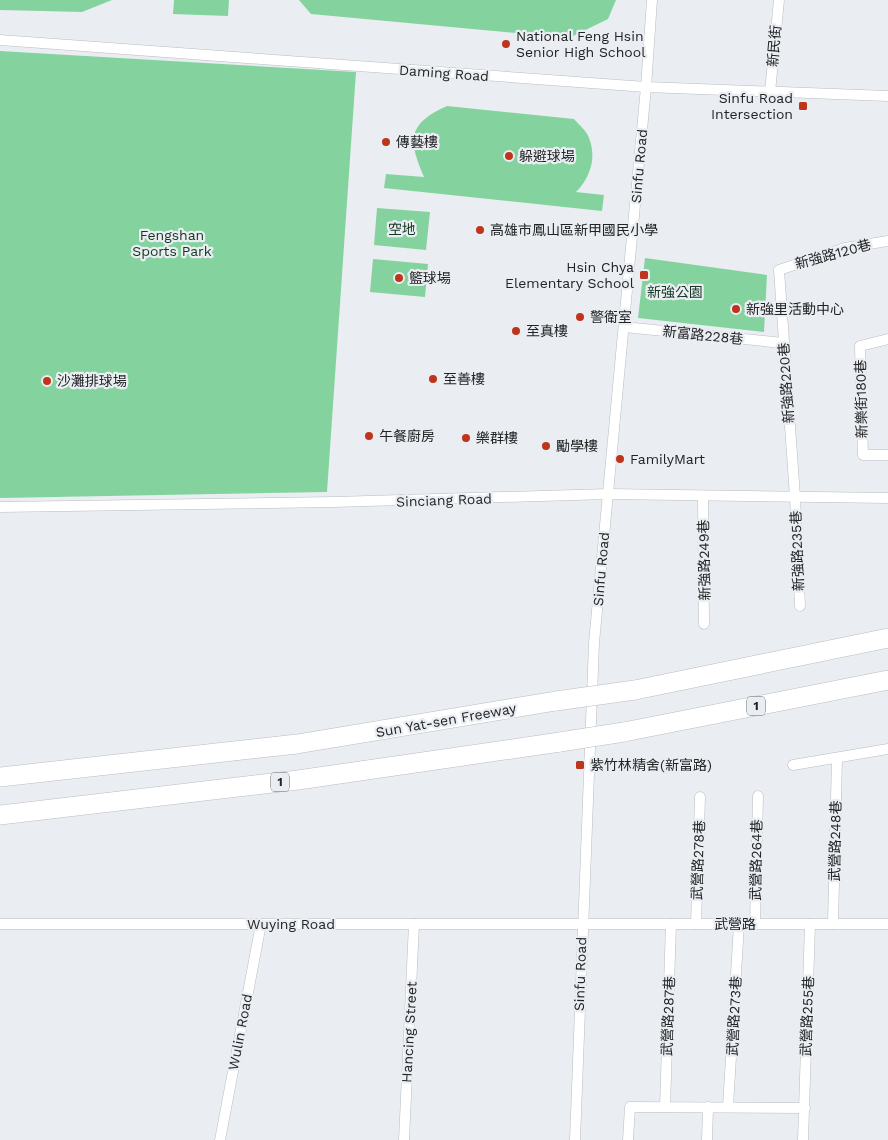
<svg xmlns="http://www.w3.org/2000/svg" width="888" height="1140" viewBox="0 0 888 1140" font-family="'Work Sans','Noto Sans TC',sans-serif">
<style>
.green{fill:#84d39f}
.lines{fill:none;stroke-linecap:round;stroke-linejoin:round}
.minor-casing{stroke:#b9bcc1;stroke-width:11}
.motorway-casing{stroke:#b9bcc1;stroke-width:20}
.minor{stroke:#fff;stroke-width:10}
.motorway{stroke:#fff;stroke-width:19}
.motorway-bridge-casing{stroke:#b9bcc1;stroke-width:20;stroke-linecap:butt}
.motorway-bridge{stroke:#fff;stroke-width:19}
.poi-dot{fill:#bf341c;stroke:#eaeef2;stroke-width:2}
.labels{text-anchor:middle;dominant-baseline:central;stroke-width:4.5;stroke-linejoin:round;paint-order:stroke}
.shield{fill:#eaeef2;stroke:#5e6062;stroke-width:1}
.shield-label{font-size:12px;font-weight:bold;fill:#222325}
.poi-label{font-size:14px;fill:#222325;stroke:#eaeef2;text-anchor:start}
.street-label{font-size:14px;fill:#222325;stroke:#eaeef2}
.park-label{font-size:14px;fill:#133621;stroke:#eaeef2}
</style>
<rect width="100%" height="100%" fill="#eaeef2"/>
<g class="green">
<path d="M0,0H112L82,12L0,10Z"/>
<path d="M174,0H229L228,16L173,14Z"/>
<path d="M299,0H616L608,19L569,38L311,14Z"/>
<path d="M0,51L356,72L327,492L0,498Z"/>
<path d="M447,106L574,119C579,125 587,131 589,138C597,158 590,178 576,192L604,195L602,211L384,188L386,174L424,177C408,140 407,124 447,106Z"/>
<path d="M377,208L430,212L426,250L374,245Z"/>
<path d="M645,258L767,275L764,332L638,318Z"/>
<path d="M373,259L428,264L425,297L370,292Z"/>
</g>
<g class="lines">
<g class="minor-casing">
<g id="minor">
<path d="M0,40L646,87L888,96"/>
<path d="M770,92L779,0"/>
<path d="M624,327L783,343"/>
<path d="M888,339L860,346L863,455H888"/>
<path d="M703,496L704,624"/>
<path d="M0,507L334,502L608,494L888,498"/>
<path d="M800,606L795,497L779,270L845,248L888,241"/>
<path d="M793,765L888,749"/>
<path d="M0,924H888"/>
<path d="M696,924L700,797"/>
<path d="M755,924L758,796"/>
<path d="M833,924L837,758"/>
<path d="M665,1107L671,924"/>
<path d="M728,1107L739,924"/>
<path d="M220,1140L261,924"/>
<path d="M404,1140L414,924"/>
<path d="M575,1140L594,643L646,87L652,0"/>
<path d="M628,1140L630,1107L805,1108"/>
<path d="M707,1140L708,1107"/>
<path d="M803,1140L810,924"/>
</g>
</g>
<g class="motorway-casing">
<g id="motorway">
<path d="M635,690L888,638"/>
<path d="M624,732L888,680"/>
<path d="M0,777L297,744L556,701"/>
<path d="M0,815L298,780L560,742"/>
</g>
</g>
<use href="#minor" class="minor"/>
<use href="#motorway" class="motorway"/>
<g class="motorway-bridge-casing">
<g id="motorway-bridge">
<path d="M556,701L635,690"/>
<path d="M560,742L624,732"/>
</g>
</g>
<use href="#motorway-bridge" class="motorway-bridge"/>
</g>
<g class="poi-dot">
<circle cx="506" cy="44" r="5"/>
<rect x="798" y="101" width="10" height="10" rx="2.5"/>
<circle cx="386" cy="142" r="5"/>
<circle cx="509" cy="156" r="5"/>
<circle cx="480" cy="230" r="5"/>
<rect x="639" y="270" width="10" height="10" rx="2.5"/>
<circle cx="399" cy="278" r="5"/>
<circle cx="736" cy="309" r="5"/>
<circle cx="580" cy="317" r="5"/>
<circle cx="516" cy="331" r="5"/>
<circle cx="433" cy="379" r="5"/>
<circle cx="47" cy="381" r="5"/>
<circle cx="369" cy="436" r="5"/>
<circle cx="466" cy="438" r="5"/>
<circle cx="546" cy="446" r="5"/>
<circle cx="620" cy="459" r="5"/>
<rect x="575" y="760" width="10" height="10" rx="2.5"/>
</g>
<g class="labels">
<g class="shield">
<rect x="747" y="696.5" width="18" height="19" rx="4"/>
<rect x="271" y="772.5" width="18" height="19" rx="4"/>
</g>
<g class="shield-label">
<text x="756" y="706">1</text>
<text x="280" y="782">1</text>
</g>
<g class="poi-label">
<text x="516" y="36">National Feng Hsin<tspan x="516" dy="16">Senior High School</tspan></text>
<text x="793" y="98" text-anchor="end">Sinfu Road<tspan x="793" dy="16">Intersection</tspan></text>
<text x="396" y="142">傳藝樓</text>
<text x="519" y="156">躲避球場</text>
<text x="490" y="230">高雄市鳳山區新甲國民小學</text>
<text x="634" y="267" text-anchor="end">Hsin Chya<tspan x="634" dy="16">Elementary School</tspan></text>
<text x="409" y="278">籃球場</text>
<text x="746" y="309">新強里活動中心</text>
<text x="590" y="317">警衛室</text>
<text x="526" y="331">至真樓</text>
<text x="443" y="379">至善樓</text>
<text x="57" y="381">沙灘排球場</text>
<text x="379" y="436">午餐廚房</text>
<text x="476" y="438">樂群樓</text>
<text x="556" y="446">勵學樓</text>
<text x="630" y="459">FamilyMart</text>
<text x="590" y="765">紫竹林精舍(新富路)</text>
</g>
<g class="street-label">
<text transform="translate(774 46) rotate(-85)">新民街</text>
<text transform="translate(444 73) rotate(4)">Daming Road</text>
<text transform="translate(639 166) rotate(-85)">Sinfu Road</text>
<text transform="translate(833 254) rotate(-15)">新強路120巷</text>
<text transform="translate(703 335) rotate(6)">新富路228巷</text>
<text transform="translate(786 383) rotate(-94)">新強路220巷</text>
<text transform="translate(861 399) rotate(-91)">新樂街180巷</text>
<text transform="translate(444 500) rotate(-2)">Sinciang Road</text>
<text transform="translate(797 551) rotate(-92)">新強路235巷</text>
<text transform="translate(704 560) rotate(-91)">新強路249巷</text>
<text transform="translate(601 569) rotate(-85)">Sinfu Road</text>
<text transform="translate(446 720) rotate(-10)">Sun Yat-sen Freeway</text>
<text transform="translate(835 841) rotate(-89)">武營路248巷</text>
<text transform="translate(698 860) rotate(-88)">武營路278巷</text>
<text transform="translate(756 860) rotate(-89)">武營路264巷</text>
<text x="291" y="924">Wuying Road</text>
<text x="735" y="924">武營路</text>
<text transform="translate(580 974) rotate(-88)">Sinfu Road</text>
<text transform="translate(668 1016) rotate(-88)">武營路287巷</text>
<text transform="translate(734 1016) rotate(-87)">武營路273巷</text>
<text transform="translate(807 1016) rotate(-88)">武營路255巷</text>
<text transform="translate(240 1032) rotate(-79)">Wulin Road</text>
<text transform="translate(409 1032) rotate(-87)">Hancing Street</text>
</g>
<g class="park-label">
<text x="402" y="229">空地</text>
<text x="172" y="235">Fengshan<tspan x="172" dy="16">Sports Park</tspan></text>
<text x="675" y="292">新強公園</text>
</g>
</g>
</svg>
